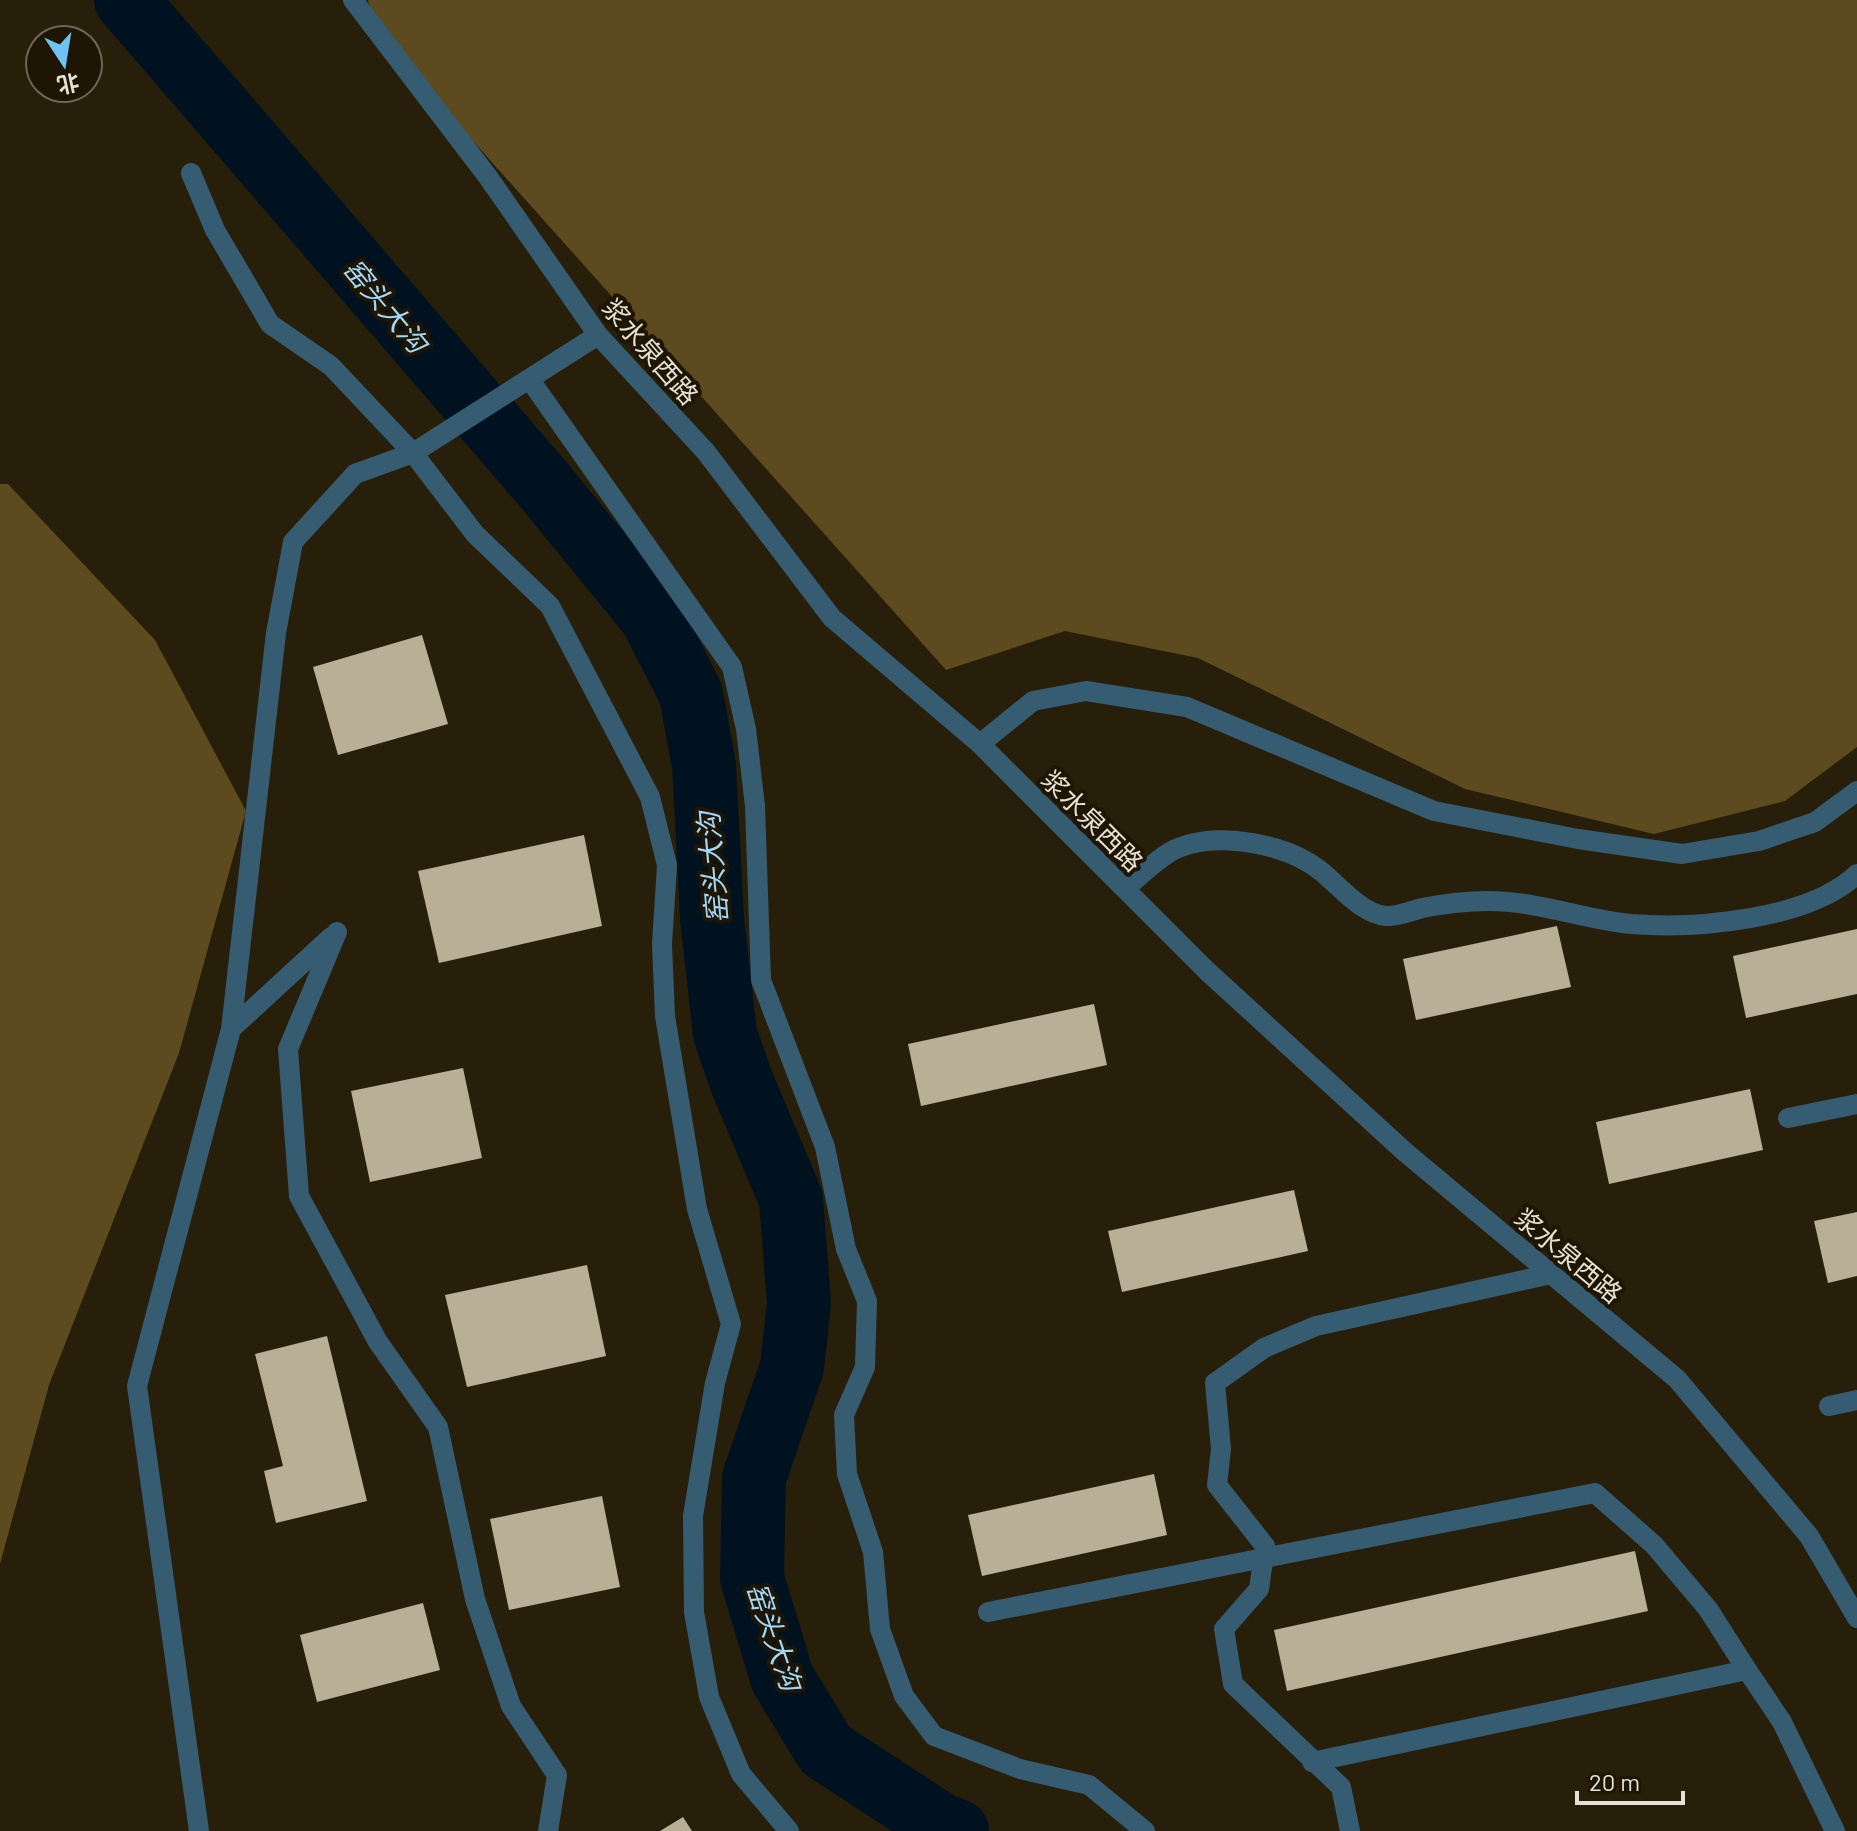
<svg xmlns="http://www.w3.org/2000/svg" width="1857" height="1831" viewBox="0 0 1857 1831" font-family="Barlow,'Noto Sans SC',sans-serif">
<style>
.forest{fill:#5d4a1e}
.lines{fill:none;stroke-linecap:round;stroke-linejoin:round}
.river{stroke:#00121f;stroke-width:64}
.building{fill:#b9ae96}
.minor{stroke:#365c72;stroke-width:20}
.labels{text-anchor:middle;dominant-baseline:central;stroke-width:8;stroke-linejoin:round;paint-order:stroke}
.street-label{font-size:26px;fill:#e6e1d5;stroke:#1e1504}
.water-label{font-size:28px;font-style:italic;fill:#a0d8fc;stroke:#1e1504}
</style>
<rect width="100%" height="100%" fill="#281f0b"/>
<g class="forest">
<path d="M368,0H1857V747L1785,801L1654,834L1465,789L1198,658L1065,631L946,670L379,36Z"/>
<path d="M0,484H8L155,640L246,811L179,1053L49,1385L0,1564Z"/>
</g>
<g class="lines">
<path class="river" d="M126,0L543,484L651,616L691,694L704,766L712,918L725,1034L742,1083L791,1199L799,1303L792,1367L754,1478L752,1578L782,1678L826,1750L941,1825L957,1831"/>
</g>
<g class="building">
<path d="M422,635L448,724L338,755L313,667Z"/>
<path d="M584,835L602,926L439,963L418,871Z"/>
<path d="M1557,926L1571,987L1416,1020L1403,959Z"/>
<path d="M1857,929V994L1746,1018L1733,956Z"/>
<path d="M1094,1004L1107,1065L921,1106L908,1044Z"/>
<path d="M463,1068L482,1158L370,1182L351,1091Z"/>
<path d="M1750,1089L1763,1150L1609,1184L1596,1122Z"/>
<path d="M1294,1190L1308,1251L1122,1292L1108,1231Z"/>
<path d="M1857,1212V1276L1828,1283L1814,1221Z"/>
<path d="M587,1265L606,1356L467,1387L445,1295Z"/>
<path d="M327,1336L367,1501L276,1523L264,1471L283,1466L255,1354Z"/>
<path d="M1154,1474L1167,1535L982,1576L968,1515Z"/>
<path d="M602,1496L620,1587L509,1610L490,1519Z"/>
<path d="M1635,1551L1648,1611L1287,1691L1274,1630Z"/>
<path d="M423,1603L440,1670L317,1702L300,1635Z"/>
<path d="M683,1817L692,1831H660Z"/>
</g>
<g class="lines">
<g class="minor">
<path d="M353,0L488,177L598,335L706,452L832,618L980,744L1207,971L1405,1152L1677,1379L1809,1536L1857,1618"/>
<path d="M191,173L215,230L270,324L331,366L413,453L475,534L550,606L650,797L667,865L662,944L665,1016L697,1209L731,1324L715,1383L693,1516L694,1612L709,1697L741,1774L789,1831"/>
<path d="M530,380L732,667L746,729L755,806L761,980L825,1147L846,1249L867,1301L865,1367L844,1415L847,1474L873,1552L880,1629L904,1696L934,1736L1020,1769L1089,1785L1145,1831"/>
<path d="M980,744L1033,701L1086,691L1187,707L1434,811L1578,839L1682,854L1759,841L1815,822L1857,791"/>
<path d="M1125,888C1141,876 1159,856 1178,848C1219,831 1288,844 1322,872C1339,886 1362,914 1386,916C1396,917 1411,911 1422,908C1443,904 1466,901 1488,901C1537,901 1583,919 1631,924C1695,929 1809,920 1857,874"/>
<path d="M337,932L288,1049L299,1196L378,1342L438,1427L475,1599L511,1706L557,1775L548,1831"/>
<path d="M231,1029L276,633L293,542L355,474L413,453L598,335"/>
<path d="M1788,1118L1857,1104"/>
<path d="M1829,1406L1857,1400"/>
<path d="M988,1612L1595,1493L1654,1545L1708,1609L1747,1670L1312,1762"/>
<path d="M1747,1670L1782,1722L1835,1831"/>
<path d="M199,1831L137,1386L231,1029L331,937"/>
<path d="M1350,1831L1341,1787L1233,1684L1224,1629L1259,1589L1265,1546L1217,1485L1221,1449L1215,1383L1264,1348L1316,1326L1551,1274"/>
</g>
</g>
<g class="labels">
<g class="street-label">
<text transform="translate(651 351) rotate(49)">浆水泉西路</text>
<text transform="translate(1093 820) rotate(45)">浆水泉西路</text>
<text transform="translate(1569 1255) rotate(40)">浆水泉西路</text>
</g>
<g class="water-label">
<text transform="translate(386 305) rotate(50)">窑头大沟</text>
<text transform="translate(712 868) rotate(-95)">窑头大沟</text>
<text transform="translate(775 1636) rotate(71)">窑头大沟</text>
</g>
</g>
<g transform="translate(64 64) rotate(168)"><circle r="38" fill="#1e1504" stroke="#6e6758" stroke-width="2"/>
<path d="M0-6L14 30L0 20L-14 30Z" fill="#6fc2f4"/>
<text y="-12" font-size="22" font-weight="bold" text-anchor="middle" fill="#e6e1d5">北</text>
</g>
<path d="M1577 1791v12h106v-12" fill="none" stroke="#e6e1d5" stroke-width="4"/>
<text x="1589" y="1791" font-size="24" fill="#e6e1d5" stroke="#1e1504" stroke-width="6" paint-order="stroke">20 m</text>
</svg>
